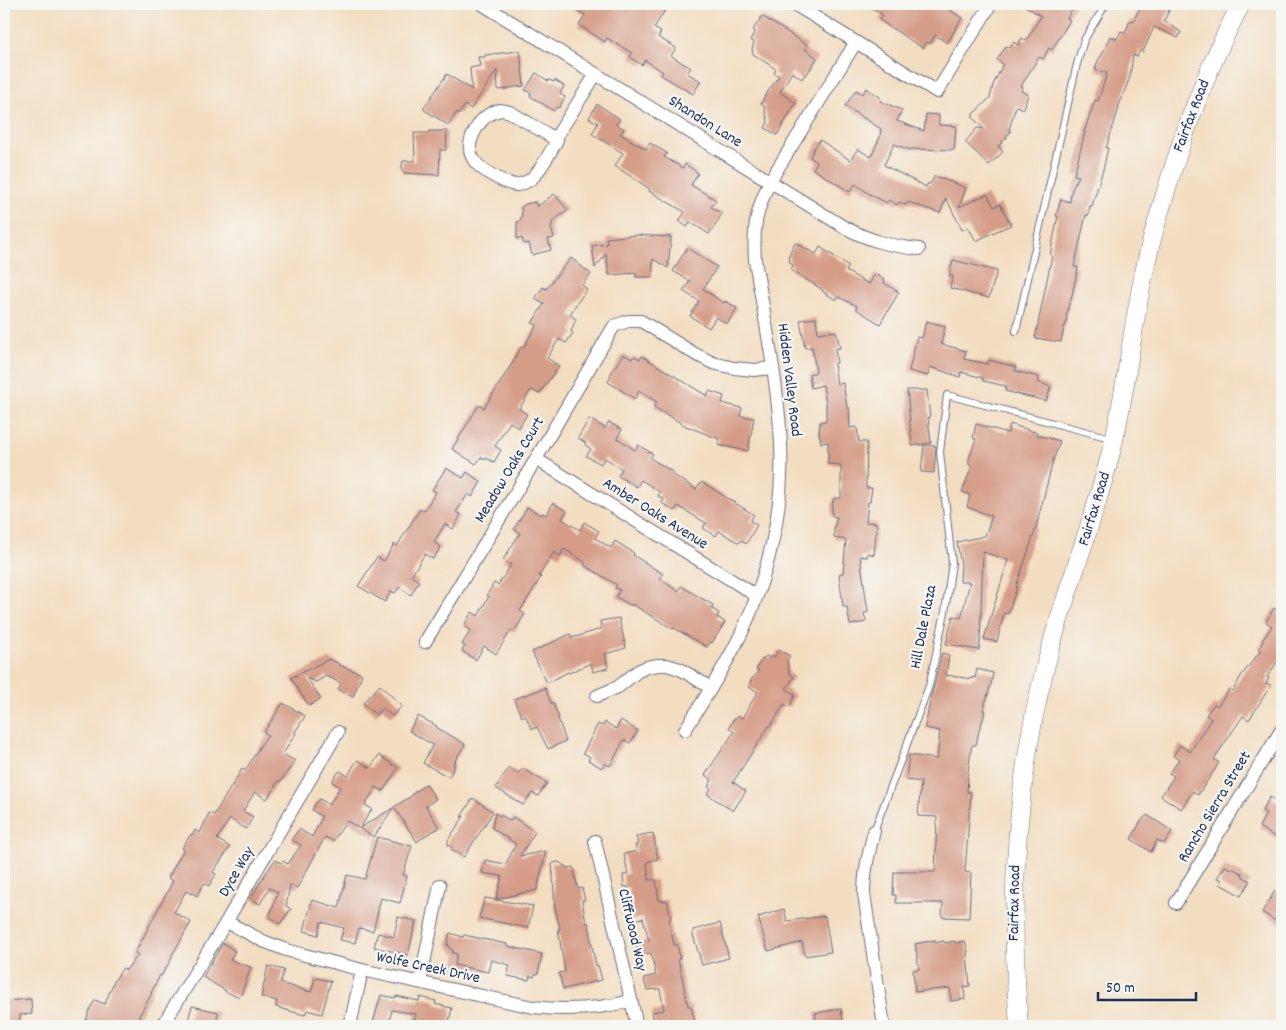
<svg xmlns="http://www.w3.org/2000/svg" width="1286" height="1030" viewBox="0 0 1286 1030" font-family="Dekko,sans-serif">
<style>
.building{fill:#d59c87}
.lines{fill:none;stroke-linecap:round;stroke-linejoin:round}
.lane-casing{stroke:#676c80;stroke-width:8}
.street-casing{stroke:#676c80;stroke-width:14}
.secondary-casing{stroke:#676c80;stroke-width:19}
.lane{stroke:#fff;stroke-width:6}
.street{stroke:#fff;stroke-width:12}
.secondary{stroke:#fff;stroke-width:18}
.labels{text-anchor:middle;dominant-baseline:central;stroke-width:4.5;stroke-linejoin:round;paint-order:stroke}
.street-label{font-size:16px;fill:#1b2f5e;stroke:#f6f6f2}
</style>
<rect width="100%" height="100%" fill="#f6f6f2"/>
<filter id="ink" filterUnits="userSpaceOnUse"><feTurbulence type="fractalNoise" baseFrequency=".02" numOctaves="2"/><feDisplacementMap in="SourceGraphic" scale="10" xChannelSelector="R" yChannelSelector="G"/><feConvolveMatrix kernelMatrix="1 2 1 2 8 2 1 2 1" color-interpolation-filters="sRGB"/></filter>
<filter id="wash" filterUnits="userSpaceOnUse"><feTurbulence type="fractalNoise" baseFrequency=".0096" numOctaves="4" result="noise"/><feDisplacementMap in="SourceGraphic" scale="20" xChannelSelector="R" yChannelSelector="G"/><feGaussianBlur stdDeviation="1.12" result="paint"/><feColorMatrix in="noise" values="0 0 0 0 0 0 0 0 0 0 0 0 0 0 0 0 0 1.4 0 .05"/><feComposite in="paint" operator="in"/></filter>
<g filter="url(#wash)">
<rect width="100%" height="100%" fill="#f3ddc0"/>
<g id="blocks">
<g class="building">
<path d="M567,4H669L654,28L661,32L658,37L676,48L671,56L691,68L687,73L701,81L693,94L661,75L663,72L645,60L642,65L630,57L632,53L607,38L605,42L579,25L585,15Z"/>
<path d="M866,4H940L962,18L947,43L935,35L930,44L927,42L923,48L879,20L883,15Z"/>
<path d="M1022,4H1076L1067,18L1070,20L1052,50L1049,48L1043,59L1039,57L1021,86L1023,87L1021,91L1028,94L1024,109L1016,106L1009,130L1011,132L1006,136L1007,138L1002,141V143L998,146L1003,152L989,165L965,142L977,128L984,129L973,118V114L990,98L993,85L1003,64L997,60L1006,46L1010,48L1014,42L1018,45L1022,38L1026,41L1041,16Z"/>
<path d="M1142,4H1172L1164,21L1181,32L1178,38L1154,27L1143,52L1140,50L1137,57L1133,55L1130,77L1118,108H1119L1106,148H1108L1104,166L1092,206H1090L1088,216L1086,215L1074,267H1078L1071,300H1070L1066,318L1067,319L1065,327H1064L1061,342L1035,338L1052,256L1050,255L1058,216H1056L1061,199L1070,202L1072,189L1079,176L1074,175L1085,132H1084L1095,100L1098,101L1107,73L1095,70L1097,63L1100,57H1101L1110,36L1117,39L1121,31L1125,33L1130,20L1133,21Z"/>
<path d="M762,16L807,45L805,49L817,58L807,74H805L802,79L792,72L780,92L796,103L777,135L765,128L768,122L764,106L761,104L764,97L779,76L774,73L776,69L753,54L752,49L754,42L750,40L755,31L753,30Z"/>
<path d="M520,51L524,86L508,88V89L498,90L497,70L471,109L465,105L459,114L457,112L448,125L423,109L447,74L472,90L470,68L480,66L478,57H485V55L493,54Z"/>
<path d="M536,73L548,81L549,80L554,82L555,80L564,86L560,94L565,97L559,108L557,107L554,111L530,96L531,93L525,90Z"/>
<path d="M866,88L880,97L879,98L881,99L880,101L902,110L897,121L924,131L926,114L939,115V125L956,126L954,150L911,149L910,150L894,144L884,165L926,187L928,183L930,184L935,176L966,188L959,207L987,194L994,207L1000,204L1011,225L990,234L976,241L968,227L962,230L946,198L940,213L908,202L906,205L899,202L897,205L889,200L887,203L871,195L855,184L850,192L813,169L817,162L810,157L814,148L820,140L850,160L858,149L871,157L880,137L881,129L845,106L856,90L863,94Z"/>
<path d="M597,104L620,119L616,124L624,129L620,134L646,149L650,143L667,153L664,157L683,168L685,164L698,173L691,185L716,200L711,207L722,214L709,234L690,222L687,227L679,221L685,212L649,191L650,189L615,166L623,153L592,134L598,123L589,118Z"/>
<path d="M429,131H447L446,150H440L439,175L403,173L402,167L403,161H415L414,133H429Z"/>
<path d="M554,194L568,210L553,221L551,228L554,238L548,239L551,250L532,255L529,243L524,244L522,238L517,239V222L520,221L522,214L521,207L526,204L535,202L537,207Z"/>
<path d="M636,235L671,237L668,268L653,259L652,277H636V273L609,275L606,254L595,268L592,246L607,244L606,238Z"/>
<path d="M795,243L816,254L820,247L849,266L846,271L869,284L875,274L885,280L884,283L899,292L880,324L856,309L857,306L838,297L836,300L822,291L823,290L791,270L793,265L790,263L789,255Z"/>
<path d="M687,248L717,267L703,289L724,303L725,301L737,308L727,324L716,317L709,328L690,316L699,301L683,291L690,281L673,271Z"/>
<path d="M571,258L591,274L582,285L587,289L575,306L570,315L576,319L571,331L573,333L566,343L559,339L547,358L559,366L539,394L531,390L519,409L527,414L519,428L510,422L495,446L501,450L494,462L486,458L485,460L481,457L476,464L452,449L479,405L484,408L516,357H515L521,347L523,348L537,325L532,323L544,304L535,299L543,287L546,289Z"/>
<path d="M953,260L997,271L989,298L950,288L953,276H949Z"/>
<path d="M816,318L818,333L831,331V332L836,331L840,348L835,349L837,363L834,364L837,384L843,383L847,407H849L850,428L857,427L859,442H867L866,488H872L870,502H868L866,522L877,523L874,555L868,553L867,557L860,556L868,612L864,613L866,622L850,625L847,607H843L839,574L843,573L846,540L834,538V528L837,517L832,516V506L834,498H841V465L828,464V442L821,443L819,432L820,422L826,421V404L823,385L811,388L809,374L816,372L812,347L805,348L800,320Z"/>
<path d="M926,321L945,326L941,344L966,351L964,359L987,364L989,360L1016,367L1015,371L1039,377L1038,382L1051,387L1046,401L1005,391L1006,386L983,381V378L961,372L960,377L930,367L928,376L909,371L917,337L922,338Z"/>
<path d="M623,354L632,359L634,356L640,359L642,356L707,396L709,391L724,396L722,403L742,408L740,416L754,418L748,451L718,445L719,439L686,426L654,407L657,402L639,391L635,399L608,382L611,376L610,375Z"/>
<path d="M907,390H927L930,418H928L931,443L912,446Z"/>
<path d="M589,419L605,428L609,422L622,430L617,438L635,450L638,445L653,454L650,458L673,472L672,474L696,489L702,482L754,515L750,521L757,525L746,544L741,540L739,543L719,531L716,536L703,528L706,523L678,506L674,511L662,503L664,499L658,496L660,492L641,480L637,487L618,476L622,469L605,458L601,464L586,456L591,449L585,445L586,443L578,438Z"/>
<path d="M976,424L1008,433L1010,424L1038,433L1037,435L1060,441L1053,461L1035,531L1016,587H1017L1008,614L1004,613L997,642L984,639L1008,560L983,552L980,644L979,650L946,644L953,616L961,618L970,582H960L961,564L957,542L985,536L992,516L967,507L970,495L962,492L972,466L969,465V458L976,439L973,438Z"/>
<path d="M924,445L936,446L934,473L921,472Z"/>
<path d="M446,468L463,478L467,472L481,482L472,497L468,494L456,512L461,515L453,529L445,524L434,542L441,547L433,559L425,554L411,576L419,581L411,595L399,587L395,593L391,591L385,602L358,586L377,557L384,561L394,544L397,546L420,509L424,511L436,492L432,490Z"/>
<path d="M553,503L567,511L562,519L580,530L584,522L599,531L595,538L611,548L615,541L634,553L633,555L663,574L660,579L678,591L681,586L713,605L711,608L719,613L717,617L725,622L712,643L710,642L707,647L674,628L673,629L632,604V606L616,597L620,590L615,588L617,585L584,565L585,562L564,549L560,556L554,552L539,576L541,577L520,611L525,614L514,632L511,630L496,654L484,646L476,660L462,651L465,646L462,644L471,630L464,626L472,612L478,616L489,596L487,595L494,583L498,585L511,565L503,560L520,533L514,529L527,507L541,515L542,513L546,515Z"/>
<path d="M1274,608L1280,613L1282,610V655L1267,677L1269,678L1266,683L1271,685L1249,720L1243,716L1214,759L1219,763L1198,795L1193,791L1181,809L1161,796L1174,776L1169,773L1179,760L1173,756L1180,745L1190,752L1211,719L1206,715L1214,704L1218,706L1229,689L1233,691L1241,676L1261,650L1259,649L1263,641H1262L1272,626L1266,622Z"/>
<path d="M619,618L626,648L605,654L608,668L593,672L591,663L569,673L568,672L547,683L532,652L570,634L572,638L601,629L600,621Z"/>
<path d="M779,650L790,656L787,660L789,673L794,677L786,689L795,695L789,707L784,704L770,727L769,726L733,782L746,791L733,811L707,794L711,789L708,787L712,780L705,775L734,732L729,728L732,721L738,716L742,718L758,692L749,687L751,680L759,671L756,669L760,662L766,656L770,658L772,656L774,657Z"/>
<path d="M942,653L949,655L946,675L972,679V677L975,678L977,669L993,673L992,680L983,711H985L981,726H980L976,745H972L967,778H968L967,792H971L965,872L971,873L969,918L942,917L943,903H896V895H893L894,872H935L937,817L918,816L921,782L906,780L909,755L937,759L940,731L925,728L931,696L934,687Z"/>
<path d="M329,659L338,663L339,665L362,674L353,697L338,690L341,683L326,676L316,682L307,678L321,699L309,706L291,678Z"/>
<path d="M380,685L402,706L392,716L382,708L376,715L363,703Z"/>
<path d="M545,688L551,703H553L559,718H558L566,741L548,749L537,727L532,729L525,715L522,717L517,707L514,699Z"/>
<path d="M283,703L305,716L295,732L296,733L283,754L295,761L280,782L278,781L267,799L255,792L243,811L253,817L246,829L230,819L217,839L230,847L213,872L216,874L209,886L204,883L197,896L192,893L191,894L186,891L174,912L191,922L171,957L172,958L161,976L160,975L151,993H152L139,1016L140,1017L136,1026H99L86,1021L89,1011L95,1000L105,1004L114,981L123,968L126,970L138,955L135,953L173,881L168,878L184,849L182,848L191,834L192,835L195,830L200,833L209,813L214,815L242,769L245,771L260,746L268,735L264,732Z"/>
<path d="M418,716L437,726L436,727L465,744L453,764L455,765L449,777L423,763L433,745L409,731Z"/>
<path d="M621,720L638,731L630,743L624,740L610,766L604,763L602,768L588,760L590,757L583,753L598,724L603,726L605,722L616,729Z"/>
<path d="M379,755L398,768L383,791L376,787L365,805L372,809L360,828L393,808L374,837L347,821L333,841L325,837L297,888L290,885L286,906L291,909L280,924L269,917L278,892L269,888L260,904L251,898L264,876L275,860L281,863L283,861L288,864L301,845L291,840L299,829L312,837L322,817L312,810L315,804L320,799L329,805L340,787L332,782L335,776L340,771L348,776L354,765L358,760L370,768Z"/>
<path d="M509,768L518,773L523,769L547,783L538,796L532,793L523,805L496,788L503,776Z"/>
<path d="M426,784L436,799L426,806L439,828L426,835L417,842L394,807L413,795L412,794Z"/>
<path d="M1270,797L1282,804V833L1278,839L1259,827L1266,813L1262,811Z"/>
<path d="M473,798L493,812L464,857L451,849L452,847L448,845V840L464,816L461,817Z"/>
<path d="M495,813L500,816L501,815L510,821L513,817L535,832L520,856L546,851L537,890L496,899L502,876L482,873L485,860L506,864L516,844L492,828Z"/>
<path d="M1147,815L1172,831L1164,844L1157,840L1151,852L1131,839L1141,821Z"/>
<path d="M653,833L658,859L647,862L649,880H656L659,901L667,900L671,919L669,920L674,945L677,944L680,958H678L688,1006H691L696,1026H668L667,1024L655,1026L652,1012L664,1010L660,989L647,990L645,984L644,978L656,975L651,953L639,956L636,943L649,941L643,918L631,920L629,907L633,906L628,887H624L623,875L628,874L624,854L637,851L635,845L638,844L636,836Z"/>
<path d="M377,837L412,846L403,875L407,876L400,903L381,898L373,931L359,928L355,943L340,940L344,928L321,922L318,935L304,931L312,900L339,908L347,875L365,879Z"/>
<path d="M559,862L567,868L573,867L578,889L582,888L585,900H582L586,923L588,922L591,935H590L596,966L598,965L602,980L563,989L559,973L565,972L558,929H560L555,908L552,863Z"/>
<path d="M1225,866L1232,869V868L1243,874L1242,876L1250,881L1241,896L1220,884L1222,880L1217,878Z"/>
<path d="M1275,891L1282,894V925L1262,912Z"/>
<path d="M485,898L533,906L528,928L479,918Z"/>
<path d="M784,909L787,921L825,916L831,952L805,956L802,942L768,951L758,917Z"/>
<path d="M398,917L416,921L408,955L374,947L378,933L394,937Z"/>
<path d="M720,923L729,958L702,965L693,935V930Z"/>
<path d="M450,933L463,937L464,935L507,944V946L542,954L538,974H535L534,977L530,976L529,980L507,976L510,965L491,960L488,972L455,965L457,954L452,953L453,950L449,948V945H447Z"/>
<path d="M935,940V943L944,941L945,943L955,941V943L965,941L968,952L967,953L970,986L964,987L965,999L951,1001L950,988L915,992L913,970L919,969L915,944Z"/>
<path d="M223,943L235,951L230,960L251,967L240,997L226,992V991L203,977Z"/>
<path d="M268,966L284,970L280,983L311,992L315,978L331,981L322,1014L307,1010L305,1015L286,1010L276,1007L277,1001L261,997Z"/>
<path d="M381,995L395,998L396,996L419,1001L420,997L436,1001L435,1004L452,1008L448,1026H412L416,1014L392,1010L388,1026H372Z"/>
<path d="M31,999L32,1014L20,1015V1020L17,1021V1026H4V1001Z"/>
<path d="M192,1006L218,1012L216,1026H188L189,1021L188,1020Z"/>
<path d="M841,1009L844,1026H817L815,1013Z"/>
</g>
</g>
</g>
<g filter="url(#ink)">
<use href="#blocks" fill-opacity="0" stroke="#676c80" stroke-width="1"/>
<g class="lines">
<g class="lane-casing">
<g id="lane">
<path d="M1016,331L1077,64L1084,40L1106,4"/>
<path d="M874,831L929,686L945,612L952,563L940,452L947,395L1114,439"/>
</g>
</g>
<g class="street-casing">
<g id="street">
<path d="M482,4L844,227C870,241 890,246 919,249"/>
<path d="M794,4L937,92L991,4"/>
<path d="M501,110L510,112L557,140C551,151 540,172 531,179C527,182 522,184 517,185C507,185 483,171 476,163C473,159 470,154 470,149C469,141 473,134 477,127C483,117 490,112 501,110Z"/>
<path d="M555,139L596,74"/>
<path d="M536,459L757,596"/>
<path d="M425,642L536,459L614,326L628,321H641L695,354L713,363L734,368L754,370L773,368"/>
<path d="M597,696L618,687L638,671L647,667L658,665H667L680,669L711,688"/>
<path d="M685,730C705,698 726,666 742,632C769,574 784,508 781,444C778,383 765,321 755,260C753,227 756,211 770,181L856,42"/>
<path d="M874,831C869,852 864,872 864,894L884,1026"/>
<path d="M595,841L637,1026"/>
<path d="M1176,903L1282,729"/>
<path d="M227,922L263,941L286,950L362,970L533,1007C566,1011 599,1009 631,1001"/>
<path d="M420,982L440,885"/>
<path d="M162,1026L219,934L338,732"/>
<path d="M350,1026L362,970"/>
</g>
</g>
<g class="secondary-casing">
<path id="secondary" d="M1019,1026C1009,906 1015,785 1045,668C1065,591 1096,517 1114,440C1127,384 1132,328 1144,273C1149,248 1156,224 1163,201C1183,133 1208,66 1241,4"/>
</g>
<use href="#lane" class="lane"/>
<use href="#street" class="street"/>
<use href="#secondary" class="secondary"/>
</g>
</g>
<g class="labels">
<g class="street-label">
<text transform="translate(1192 116) rotate(-69)">Fairfax Road</text>
<text transform="translate(705 122) rotate(32)">Shandon Lane</text>
<text transform="translate(789 380) rotate(83)">Hidden Valley Road</text>
<text transform="translate(510 470) rotate(-59)">Meadow Oaks Court</text>
<text transform="translate(1095 509) rotate(-73)">Fairfax Road</text>
<text transform="translate(655 514) rotate(32)">Amber Oaks Avenue</text>
<text transform="translate(924 627) rotate(-79)">Hill Dale Plaza</text>
<text transform="translate(1215 807) rotate(-59)">Rancho Sierra Street</text>
<text transform="translate(237 872) rotate(-60)">Dyce Way</text>
<text transform="translate(1015 903) rotate(-89)">Fairfax Road</text>
<text transform="translate(632 930) rotate(77)">Cliffwood Way</text>
<text transform="translate(428 968) rotate(12)">Wolfe Creek Drive</text>
</g>
</g>
<rect width="1286" height="1030" fill="none" stroke="#f6f6f2" stroke-width="20"/>
<path d="M1098 992v8h98v-8" fill="none" stroke="#1b2f5e" stroke-width="2.5"/>
<text x="1106" y="992" font-size="15" fill="#1b2f5e" stroke="#f6f6f2" stroke-width="4" paint-order="stroke">50 m</text>
</svg>
